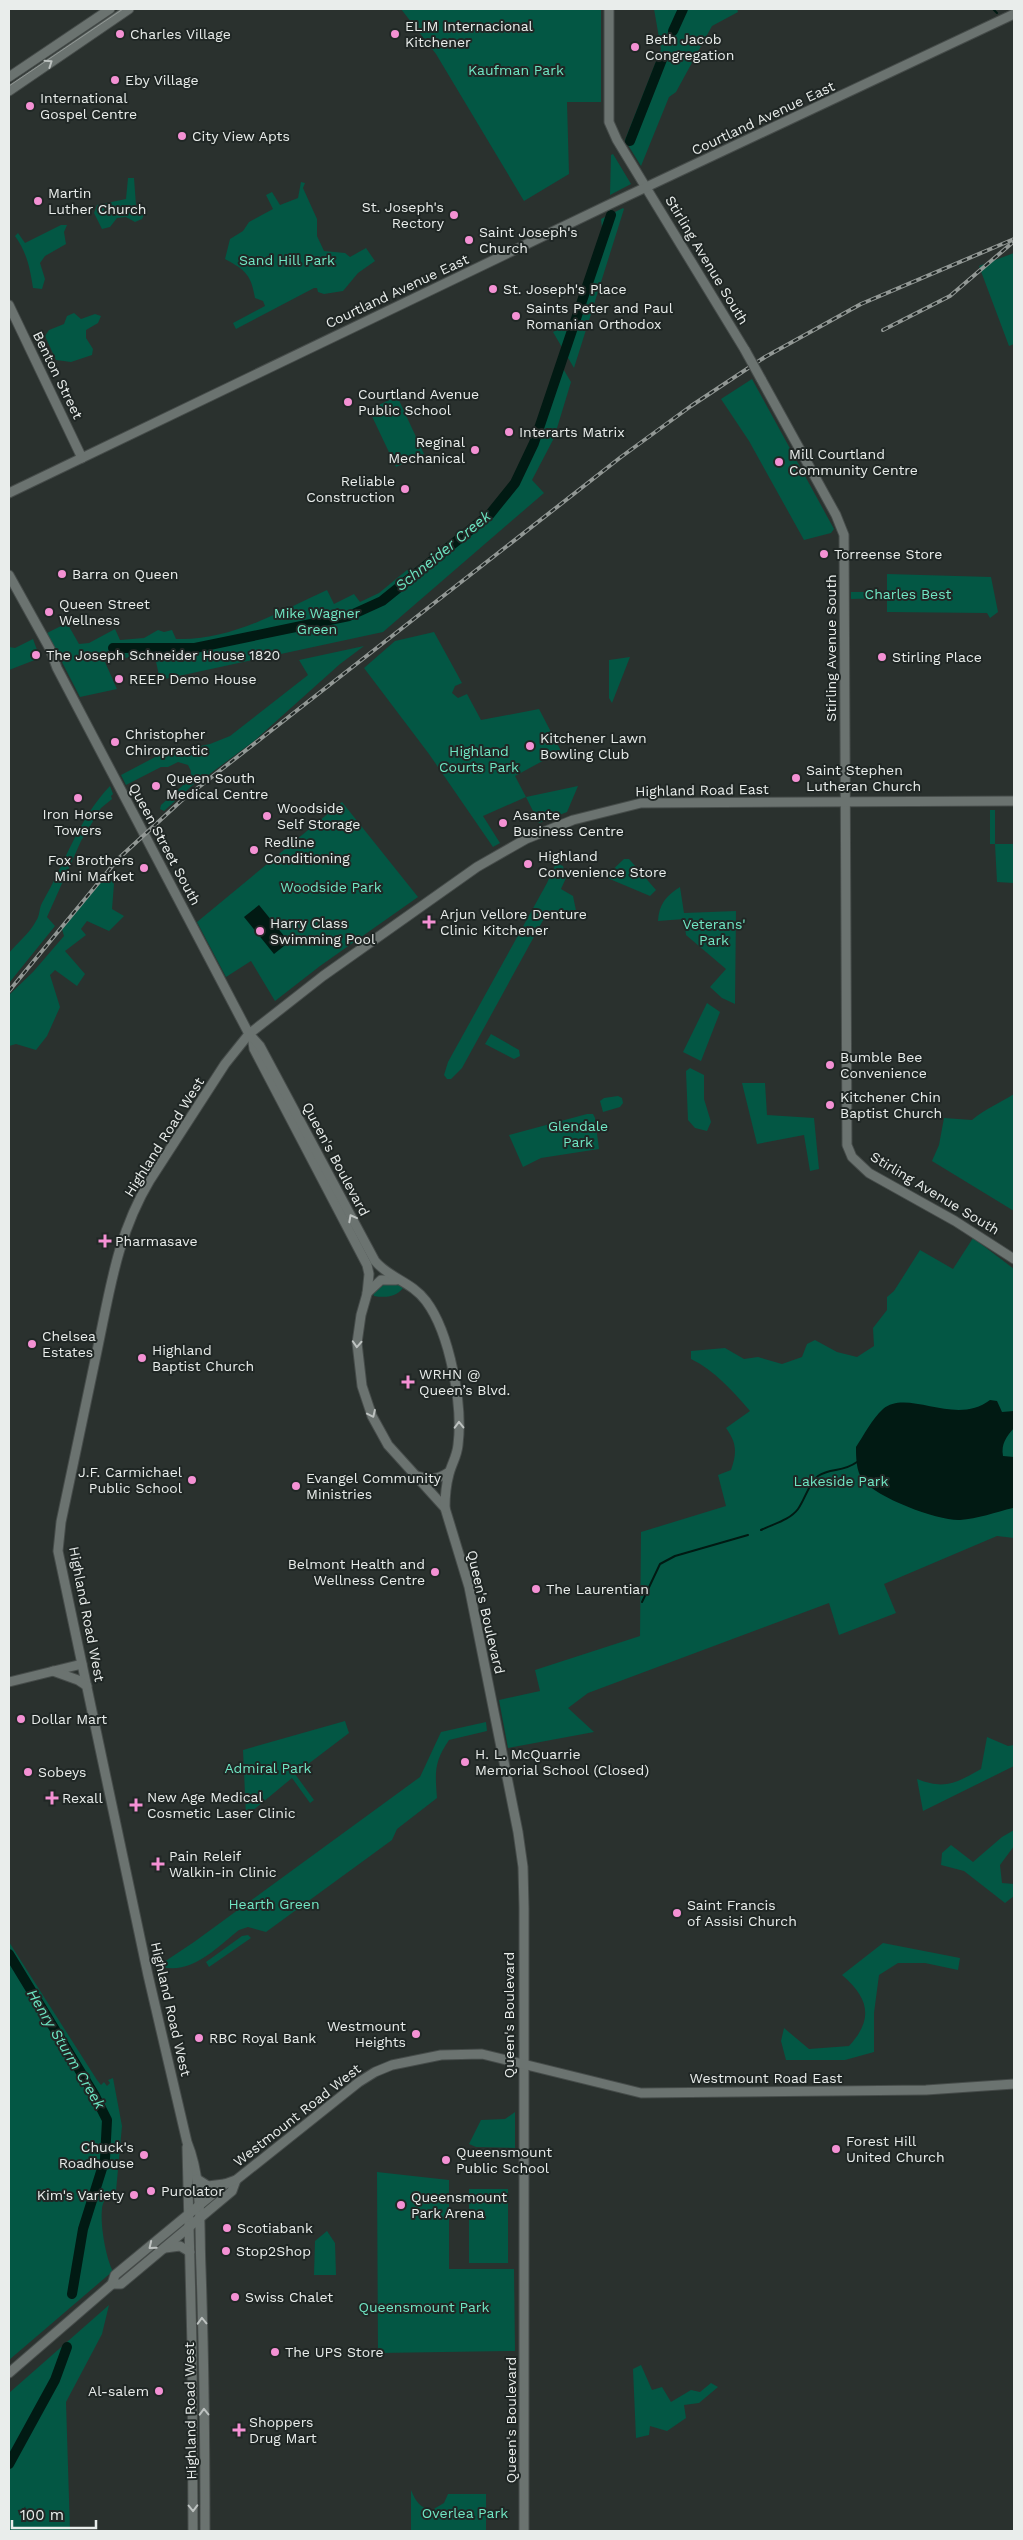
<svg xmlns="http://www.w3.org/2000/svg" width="1023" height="2540" viewBox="0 0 1023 2540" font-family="'Work Sans',sans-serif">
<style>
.green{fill:#035744}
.water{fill:#011a13}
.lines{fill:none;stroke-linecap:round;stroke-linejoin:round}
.stream{stroke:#011a13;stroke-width:2}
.river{stroke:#011a13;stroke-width:10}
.tertiary-casing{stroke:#464c4a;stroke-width:11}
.secondary-casing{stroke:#464c4a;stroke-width:11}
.tertiary{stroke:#6b7370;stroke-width:9}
.secondary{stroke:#6b7370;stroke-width:9}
.tram{stroke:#929895;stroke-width:1}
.rail-casing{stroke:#929895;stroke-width:4}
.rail{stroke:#202725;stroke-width:2;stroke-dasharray:5.5;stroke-linecap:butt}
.tertiary-bridge-casing{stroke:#464c4a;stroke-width:11;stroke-linecap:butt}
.tertiary-bridge{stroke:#6b7370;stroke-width:9}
.oneway{stroke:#bdc2c0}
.poi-dot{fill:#f491d4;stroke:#202725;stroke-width:2}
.labels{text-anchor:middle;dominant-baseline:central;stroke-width:4;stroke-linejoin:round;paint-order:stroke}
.poi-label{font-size:14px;fill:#e9edeb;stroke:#202725;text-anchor:start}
.park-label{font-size:14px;fill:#70e7c4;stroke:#202725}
.street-label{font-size:14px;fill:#e9edeb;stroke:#202725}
.water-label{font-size:15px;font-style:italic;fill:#6be3c0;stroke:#202725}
</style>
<rect width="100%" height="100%" fill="#2a312e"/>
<g class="green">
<path d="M401,9H601V102H567L569,174L524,201L436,54Z"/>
<path d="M654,9H737L738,12L712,26L676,92L669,97L641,166L625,140L661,49Z"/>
<path d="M613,154L631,184L610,195L611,155Z"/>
<path d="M128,178H134L136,205L145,213L142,219L135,222L126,217L117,218L110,227L102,229L94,213L97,205L126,199Z"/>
<path d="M301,182L305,183L303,188L317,219V236L324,251L345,253L350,257L366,248L375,261L358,273L343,291L324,294L318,292L317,288H314L236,329L233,323L265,306L263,301L255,298C251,274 245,270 225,259L230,239L243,231L249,222L273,209L266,195L272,192L280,205L298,198Z"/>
<path d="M623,208L624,209L574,368L553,332L571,323L602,228L601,219Z"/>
<path d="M61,225H67L64,232L66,244L45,256L40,263L45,279L42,289L33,288C30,268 27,253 15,236L18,233L25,243Z"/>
<path d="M1014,253V344L1009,346L979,266Z"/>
<path d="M74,313L81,319L95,314L101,316L98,323L86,330V338L93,349L92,355L71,362L56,360L45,336L49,330L64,324L67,316Z"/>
<path d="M558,360L571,382L554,438L532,480L544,493L383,632L160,680L155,657L116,658L105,662L117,689L80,697L47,633L67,623L79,644L89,643L115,629L120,640L144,638L158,630L164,632L172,630L176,639C231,641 278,612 327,590L334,604L354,594L360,602L379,593L407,570H414C440,548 471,528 495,504C530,467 543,408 558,360Z"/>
<path d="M752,379L834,529L831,533L804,540L749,441L721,399Z"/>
<path d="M397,396L424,454L396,467L369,410Z"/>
<path d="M887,574L991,577L998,612L990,618L987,613L887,612V598L851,599V592H887Z"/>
<path d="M434,632L462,683L455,686L452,693L458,698L467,694L481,720L539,709L561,751L515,776L526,797L578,786L567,812L539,823L526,797L483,816L500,843L493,847L429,754L364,668L395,641Z"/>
<path d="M33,639L40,658L9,670V647L15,648Z"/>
<path d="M364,646L340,664L254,741L207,776L205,774L164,811L160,809L161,805L191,778V771L188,765L178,762L168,767H161L126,785L121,775L159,755L210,744L230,736L308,675L299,660Z"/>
<path d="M630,657L612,703L609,698V660Z"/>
<path d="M110,786L113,794L111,796L112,799L101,808L81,841L47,917L55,926L9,983V953C18,942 29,934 36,921C40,916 39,908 42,903C65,864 78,819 110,786Z"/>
<path d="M342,802L418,897L320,966L275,1001L251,961L226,977L197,922Z"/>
<path d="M990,810H995V844H1014V883L997,882L995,844H990Z"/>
<path d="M624,859H629L656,890L650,896L605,877Z"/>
<path d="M556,863L563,866L566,878L561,889L573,896L578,920L547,913L462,1068L451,1079H447L444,1075L448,1062L547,883Z"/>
<path d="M107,875L114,884L112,909L124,916L109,931L87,921L81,929L86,935L65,951L85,974L77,986L55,970L50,975L60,1007L47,1036L36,1050L16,1044L9,1046V995L33,972L64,936L62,929Z"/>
<path d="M680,887L684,913L736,911L735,1004L722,998L710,987L726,969L686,935L684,919L658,921C659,904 666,896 680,887Z"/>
<path d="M707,1003L720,1012L701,1061L683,1052Z"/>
<path d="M491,1034L519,1050L520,1056L514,1059L485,1044Z"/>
<path d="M690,1068L704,1075V1099L711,1122L707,1131L695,1128L688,1120L686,1071Z"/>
<path d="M742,1083H765L767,1115L814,1118L819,1169L810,1171L804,1135L757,1144Z"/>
<path d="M1014,1094V1211L932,1161L939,1145L944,1118L972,1120C985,1109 1000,1103 1014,1094Z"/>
<path d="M618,1096L622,1098L623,1103L620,1107L603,1112L600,1101L604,1098Z"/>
<path d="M587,1114H593L595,1118L599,1149L541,1158L523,1167L509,1135Z"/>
<path d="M973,1238L1014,1269V1538L997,1536L884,1584L896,1613L839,1635L829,1603L588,1693L568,1708L594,1732L508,1748L499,1700L540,1691L535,1670L640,1636L641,1532L726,1506L718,1475L731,1470C737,1453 737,1443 726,1428L750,1411C733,1391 714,1370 691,1359V1351L725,1348L744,1359L758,1357L782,1364L802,1357L807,1344L815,1340L837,1352L857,1357L874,1346L873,1328L887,1310V1297L894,1291L920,1250L953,1269Z"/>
<path d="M398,1283L403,1288C396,1297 385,1298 374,1296L373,1293L382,1284Z"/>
<path d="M345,1721L349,1733L295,1774L314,1800L310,1803L292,1778L246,1816L243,1750Z"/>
<path d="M486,1722L487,1731L449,1740C434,1762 435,1772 437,1798L397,1829L392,1840L266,1932L248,1927L239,1930C216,1948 193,1974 162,1967L157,1959L164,1962L194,1942L420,1777L441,1732Z"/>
<path d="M987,1737L1008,1746L1014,1745V1766L923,1811L917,1779C945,1790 956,1783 981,1769Z"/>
<path d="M1014,1830V1846L1000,1865L1002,1883L1014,1884V1896L1005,1903L964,1871L941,1865L942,1853L951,1845L973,1862L1002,1837Z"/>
<path d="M248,1935L251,1938L209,1967L206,1962L242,1936Z"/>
<path d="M9,1942L97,2080L101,2085L104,2082L107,2086L110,2083L108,2080L113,2078L122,2126L116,2191L107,2195C105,2199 102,2205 102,2209C100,2224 106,2259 113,2271L9,2360Z"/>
<path d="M883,1943L960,1958L958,1970L925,1963H898L879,1975L874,2013V2052L845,2060H786L781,2041L784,2028L809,2049L849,2046C874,2019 869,1998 842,1975Z"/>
<path d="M515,2112V2148L476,2147L469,2144L481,2120L505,2119Z"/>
<path d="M377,2172L449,2180V2269H514L515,2351L378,2353Z"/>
<rect x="469" y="2189" width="39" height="74"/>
<path d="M327,2231L335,2243L336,2275H314L315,2241Z"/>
<path d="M109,2305L102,2334L66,2402L70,2531H9V2393Z"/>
<path d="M641,2365L652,2390L662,2387L671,2402L691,2390L700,2392L711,2383L718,2387L699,2403L684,2405L686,2418L667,2431L650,2426L649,2435L636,2438L633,2369Z"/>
<path d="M411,2490C416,2502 420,2508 432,2510L444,2503L448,2494H486V2531H411Z"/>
</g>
<g class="water">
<path d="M259,905L289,942L274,954L244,917Z"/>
<path d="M990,1400L997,1401L1002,1412L1014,1411V1428C1006,1437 1001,1444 1003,1456L1014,1457L1013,1508C996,1512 977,1519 960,1520C938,1521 877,1498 863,1480C856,1472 856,1456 856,1447C864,1435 872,1419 883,1409C908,1388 955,1427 990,1400Z"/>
</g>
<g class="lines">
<g class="stream">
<path d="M993,9L997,13"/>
<path d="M761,1530C773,1524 790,1520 798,1509C805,1499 809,1483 818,1476C831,1467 842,1473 857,1462"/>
<path d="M642,1602L660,1564L675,1556L748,1535"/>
</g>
<g class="river">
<path d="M673,31L683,9"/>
<path d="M630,141L663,57"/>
<path d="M113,648H195L349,616L382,601L490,514L515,483L534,443L611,215"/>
<path d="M9,1954L94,2094L107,2120L105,2159L83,2229L72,2294"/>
<path d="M9,2464L55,2380L67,2347"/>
</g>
<g class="tertiary-casing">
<g id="tertiary">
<path d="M609,9V122L617,140L745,350"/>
<path d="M761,379L836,515L844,535L847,1145L852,1157L869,1173L955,1221L1014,1259"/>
<path d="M253,1042L254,1049L367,1265L369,1274L367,1294L361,1315L357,1343L362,1386L372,1416L388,1445L445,1508L469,1587L518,1832L523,1867L524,1908V2531"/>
<path d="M367,1293L381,1280H396"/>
<path d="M417,1476C431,1480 437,1480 449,1472"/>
<path d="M445,1508C445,1496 446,1485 449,1474C452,1463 457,1456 458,1445C463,1405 450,1333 426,1301C412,1282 389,1278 375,1261L260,1046L249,1034L323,976L477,867L526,839L573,820L641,803L1014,801"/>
<path d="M9,1682L82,1664"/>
</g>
</g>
<g class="secondary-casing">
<g id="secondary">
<path d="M9,77L110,9"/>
<path d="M9,91L129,9"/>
<path d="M9,305L82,458"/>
<path d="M9,493L606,206L1014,14"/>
<path d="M9,575L50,649L57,668L249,1034L225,1064L150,1180C117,1235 110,1290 97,1351C85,1408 73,1465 61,1522L58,1551L148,1975L187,2142C203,2181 199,2227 201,2269C204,2356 205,2444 205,2531"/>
<path d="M53,1671L78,1680L87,1686"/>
<path d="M187,2147L192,2346L193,2531"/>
<path d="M197,2179L208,2186L224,2184"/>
<path d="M165,2248L180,2246L190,2252"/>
<path d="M112,2284H121L232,2191L236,2180"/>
<path d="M9,2373L112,2284L115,2275L225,2184L236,2180L359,2082L375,2072L392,2065L441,2055L482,2054L641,2093L926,2090L1014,2084"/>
</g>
</g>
<use href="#tertiary" class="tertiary"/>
<use href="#secondary" class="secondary"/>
<path class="tram" d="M9,86L123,9"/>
<g class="rail-casing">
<g id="rail">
<path d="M883,330L950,296L1012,243"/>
<path d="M9,991L118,859L181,801L621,457L691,406L765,357L861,304L1014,239"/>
</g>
</g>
<use href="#rail" class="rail"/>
<g class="tertiary-bridge-casing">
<path id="tertiary-bridge" d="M745,350L761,379"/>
</g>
<use href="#tertiary-bridge" class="tertiary-bridge"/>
</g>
<defs><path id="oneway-chevron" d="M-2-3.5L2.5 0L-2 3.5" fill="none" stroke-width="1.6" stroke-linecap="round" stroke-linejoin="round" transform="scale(1.25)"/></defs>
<g class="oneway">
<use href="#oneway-chevron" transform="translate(49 63) rotate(-34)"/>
<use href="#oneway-chevron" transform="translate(352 1218) rotate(-118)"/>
<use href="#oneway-chevron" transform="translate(357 1344) rotate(93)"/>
<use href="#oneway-chevron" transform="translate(372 1414) rotate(65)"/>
<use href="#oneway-chevron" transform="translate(459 1425) rotate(-91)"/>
<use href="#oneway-chevron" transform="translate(152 2246) rotate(141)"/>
<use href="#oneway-chevron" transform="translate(202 2321) rotate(-92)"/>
<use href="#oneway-chevron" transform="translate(204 2412) rotate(-91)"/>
<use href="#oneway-chevron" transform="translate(193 2508) rotate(89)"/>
</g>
<g class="poi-dot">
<circle cx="120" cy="34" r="5"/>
<circle cx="395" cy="34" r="5"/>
<circle cx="635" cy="47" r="5"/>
<circle cx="115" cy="80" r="5"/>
<circle cx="30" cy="106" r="5"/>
<circle cx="182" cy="136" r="5"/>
<circle cx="38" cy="201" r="5"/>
<circle cx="454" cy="215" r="5"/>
<circle cx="469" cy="240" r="5"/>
<circle cx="493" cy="289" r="5"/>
<circle cx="516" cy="316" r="5"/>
<circle cx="348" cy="402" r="5"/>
<circle cx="509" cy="432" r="5"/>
<circle cx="475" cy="450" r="5"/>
<circle cx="779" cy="462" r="5"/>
<circle cx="405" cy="489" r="5"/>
<circle cx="824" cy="554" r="5"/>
<circle cx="62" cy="574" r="5"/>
<circle cx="49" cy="612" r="5"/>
<circle cx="36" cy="655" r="5"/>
<circle cx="882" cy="657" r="5"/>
<circle cx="119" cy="679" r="5"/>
<circle cx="115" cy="742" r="5"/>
<circle cx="530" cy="746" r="5"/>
<circle cx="796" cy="778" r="5"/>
<circle cx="156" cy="786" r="5"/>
<circle cx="78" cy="798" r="5"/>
<circle cx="267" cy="816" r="5"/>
<circle cx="503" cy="823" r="5"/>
<circle cx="254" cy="850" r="5"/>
<circle cx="528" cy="864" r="5"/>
<circle cx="144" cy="868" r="5"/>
<path d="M426.5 914.5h5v5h5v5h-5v5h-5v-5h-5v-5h5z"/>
<circle cx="260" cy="931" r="5"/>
<circle cx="830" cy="1065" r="5"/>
<circle cx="830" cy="1105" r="5"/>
<path d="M102.5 1233.5h5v5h5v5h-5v5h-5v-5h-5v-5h5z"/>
<circle cx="32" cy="1344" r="5"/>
<circle cx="142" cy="1358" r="5"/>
<path d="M405.5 1374.5h5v5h5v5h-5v5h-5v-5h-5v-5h5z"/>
<circle cx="192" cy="1480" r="5"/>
<circle cx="296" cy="1486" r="5"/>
<circle cx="435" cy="1572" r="5"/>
<circle cx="536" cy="1589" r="5"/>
<circle cx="21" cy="1719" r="5"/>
<circle cx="465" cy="1762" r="5"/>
<circle cx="28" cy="1772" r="5"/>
<path d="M49.5 1790.5h5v5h5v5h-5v5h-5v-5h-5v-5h5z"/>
<path d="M133.5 1797.5h5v5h5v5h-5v5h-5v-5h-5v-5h5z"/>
<path d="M155.5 1856.5h5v5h5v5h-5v5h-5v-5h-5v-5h5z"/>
<circle cx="677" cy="1913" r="5"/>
<circle cx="416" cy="2034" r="5"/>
<circle cx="199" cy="2038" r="5"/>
<circle cx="836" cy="2149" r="5"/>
<circle cx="144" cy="2155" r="5"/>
<circle cx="446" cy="2160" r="5"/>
<circle cx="151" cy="2191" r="5"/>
<circle cx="134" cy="2195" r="5"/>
<circle cx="401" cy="2205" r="5"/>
<circle cx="227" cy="2228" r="5"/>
<circle cx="226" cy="2251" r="5"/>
<circle cx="235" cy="2297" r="5"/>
<circle cx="275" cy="2352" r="5"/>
<circle cx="159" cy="2391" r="5"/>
<path d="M236.5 2422.5h5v5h5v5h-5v5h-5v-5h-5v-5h5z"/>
</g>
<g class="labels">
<g class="poi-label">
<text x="405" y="26">ELIM Internacional<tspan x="405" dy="16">Kitchener</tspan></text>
<text x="130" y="34">Charles Village</text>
<text x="645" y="39">Beth Jacob<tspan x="645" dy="16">Congregation</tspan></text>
<text x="125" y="80">Eby Village</text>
<text x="40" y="98">International<tspan x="40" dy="16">Gospel Centre</tspan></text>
<text x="192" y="136">City View Apts</text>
<text x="48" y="193">Martin<tspan x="48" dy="16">Luther Church</tspan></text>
<text x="444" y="207" text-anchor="end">St. Joseph's<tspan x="444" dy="16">Rectory</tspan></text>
<text x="479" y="232">Saint Joseph's<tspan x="479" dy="16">Church</tspan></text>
<text x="503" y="289">St. Joseph's Place</text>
<text x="526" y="308">Saints Peter and Paul<tspan x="526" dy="16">Romanian Orthodox</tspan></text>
<text x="358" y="394">Courtland Avenue<tspan x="358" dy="16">Public School</tspan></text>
<text x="519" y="432">Interarts Matrix</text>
<text x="465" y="442" text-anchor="end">Reginal<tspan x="465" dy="16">Mechanical</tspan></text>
<text x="789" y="454">Mill Courtland<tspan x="789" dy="16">Community Centre</tspan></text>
<text x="395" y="481" text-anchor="end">Reliable<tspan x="395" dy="16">Construction</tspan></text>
<text x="834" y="554">Torreense Store</text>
<text x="72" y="574">Barra on Queen</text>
<text x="59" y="604">Queen Street<tspan x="59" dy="16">Wellness</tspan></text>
<text x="46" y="655">The Joseph Schneider House 1820</text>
<text x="892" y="657">Stirling Place</text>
<text x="129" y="679">REEP Demo House</text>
<text x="125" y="734">Christopher<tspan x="125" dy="16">Chiropractic</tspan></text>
<text x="540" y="738">Kitchener Lawn<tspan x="540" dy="16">Bowling Club</tspan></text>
<text x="806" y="770">Saint Stephen<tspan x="806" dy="16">Lutheran Church</tspan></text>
<text x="166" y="778">Queen South<tspan x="166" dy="16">Medical Centre</tspan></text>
<text x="277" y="808">Woodside<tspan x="277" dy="16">Self Storage</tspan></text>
<text x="78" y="814" text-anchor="middle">Iron Horse<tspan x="78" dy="16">Towers</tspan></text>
<text x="513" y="815">Asante<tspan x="513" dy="16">Business Centre</tspan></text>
<text x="264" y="842">Redline<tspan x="264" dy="16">Conditioning</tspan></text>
<text x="538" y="856">Highland<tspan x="538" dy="16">Convenience Store</tspan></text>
<text x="134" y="860" text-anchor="end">Fox Brothers<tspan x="134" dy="16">Mini Market</tspan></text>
<text x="440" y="914">Arjun Vellore Denture<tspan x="440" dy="16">Clinic Kitchener</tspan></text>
<text x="270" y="923">Harry Class<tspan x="270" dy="16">Swimming Pool</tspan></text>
<text x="840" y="1057">Bumble Bee<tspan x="840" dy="16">Convenience</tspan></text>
<text x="840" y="1097">Kitchener Chin<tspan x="840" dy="16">Baptist Church</tspan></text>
<text x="115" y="1241">Pharmasave</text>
<text x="42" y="1336">Chelsea<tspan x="42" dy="16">Estates</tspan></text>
<text x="152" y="1350">Highland<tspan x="152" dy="16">Baptist Church</tspan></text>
<text x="419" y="1374">WRHN @<tspan x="419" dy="16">Queen’s Blvd.</tspan></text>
<text x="182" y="1472" text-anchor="end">J.F. Carmichael<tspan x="182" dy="16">Public School</tspan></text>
<text x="306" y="1478">Evangel Community<tspan x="306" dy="16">Ministries</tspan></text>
<text x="425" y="1564" text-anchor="end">Belmont Health and<tspan x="425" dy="16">Wellness Centre</tspan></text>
<text x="546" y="1589">The Laurentian</text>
<text x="31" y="1719">Dollar Mart</text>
<text x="475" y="1754">H. L. McQuarrie<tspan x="475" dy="16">Memorial School (Closed)</tspan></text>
<text x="38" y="1772">Sobeys</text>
<text x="147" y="1797">New Age Medical<tspan x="147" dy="16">Cosmetic Laser Clinic</tspan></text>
<text x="62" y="1798">Rexall</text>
<text x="169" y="1856">Pain Releif<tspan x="169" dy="16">Walkin-in Clinic</tspan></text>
<text x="687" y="1905">Saint Francis<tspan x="687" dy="16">of Assisi Church</tspan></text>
<text x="406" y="2026" text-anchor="end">Westmount<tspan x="406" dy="16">Heights</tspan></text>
<text x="209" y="2038">RBC Royal Bank</text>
<text x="846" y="2141">Forest Hill<tspan x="846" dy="16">United Church</tspan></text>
<text x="134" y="2147" text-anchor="end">Chuck's<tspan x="134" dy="16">Roadhouse</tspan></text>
<text x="456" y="2152">Queensmount<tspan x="456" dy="16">Public School</tspan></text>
<text x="161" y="2191">Purolator</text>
<text x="124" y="2195" text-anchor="end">Kim's Variety</text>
<text x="411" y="2197">Queensmount<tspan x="411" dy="16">Park Arena</tspan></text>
<text x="237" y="2228">Scotiabank</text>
<text x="236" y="2251">Stop2Shop</text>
<text x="245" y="2297">Swiss Chalet</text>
<text x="285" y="2352">The UPS Store</text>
<text x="149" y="2391" text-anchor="end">Al-salem</text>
<text x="249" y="2422">Shoppers<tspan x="249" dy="16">Drug Mart</tspan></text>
</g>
<g class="park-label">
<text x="516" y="70">Kaufman Park</text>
<text x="287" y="260">Sand Hill Park</text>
<text x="908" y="594">Charles Best</text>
<text x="317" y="613">Mike Wagner<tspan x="317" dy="16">Green</tspan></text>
<text x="479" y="751">Highland<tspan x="479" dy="16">Courts Park</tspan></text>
<text x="331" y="887">Woodside Park</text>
<text x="714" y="924">Veterans'<tspan x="714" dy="16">Park</tspan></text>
<text x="578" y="1126">Glendale<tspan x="578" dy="16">Park</tspan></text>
<text x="841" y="1481">Lakeside Park</text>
<text x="268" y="1768">Admiral Park</text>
<text x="274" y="1904">Hearth Green</text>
<text x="424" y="2307">Queensmount Park</text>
<text x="465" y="2513">Overlea Park</text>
</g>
<g class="street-label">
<text transform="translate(763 118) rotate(-25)">Courtland Avenue East</text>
<text transform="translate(707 260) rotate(59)">Stirling Avenue South</text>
<text transform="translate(397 291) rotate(-25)">Courtland Avenue East</text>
<text transform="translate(58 375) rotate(64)">Benton Street</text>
<text transform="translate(831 648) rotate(-90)">Stirling Avenue South</text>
<text transform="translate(702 790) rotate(-1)">Highland Road East</text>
<text transform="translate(165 844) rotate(62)">Queen Street South</text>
<text transform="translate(164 1137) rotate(-58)">Highland Road West</text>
<text transform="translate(336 1159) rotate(62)">Queen's Boulevard</text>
<text transform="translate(935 1193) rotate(31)">Stirling Avenue South</text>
<text transform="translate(486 1612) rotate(77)">Queen's Boulevard</text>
<text transform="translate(87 1614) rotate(79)">Highland Road West</text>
<text transform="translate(171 2009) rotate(77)">Highland Road West</text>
<text transform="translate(509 2015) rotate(-90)">Queen's Boulevard</text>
<text x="766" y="2078">Westmount Road East</text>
<text transform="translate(297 2115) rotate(-38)">Westmount Road West</text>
<text transform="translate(190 2411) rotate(-91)">Highland Road West</text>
<text transform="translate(511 2420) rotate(-90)">Queen's Boulevard</text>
</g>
<g class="water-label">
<text transform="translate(443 551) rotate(-39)">Schneider Creek</text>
<text transform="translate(66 2049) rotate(59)">Henry Sturm Creek</text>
</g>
</g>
<rect width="1023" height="2540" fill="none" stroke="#e9edeb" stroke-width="20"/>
<path d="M12 2520v8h84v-8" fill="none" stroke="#e9edeb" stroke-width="2.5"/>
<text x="20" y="2520" font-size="15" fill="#e9edeb" stroke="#202725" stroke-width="4" paint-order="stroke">100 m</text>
</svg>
